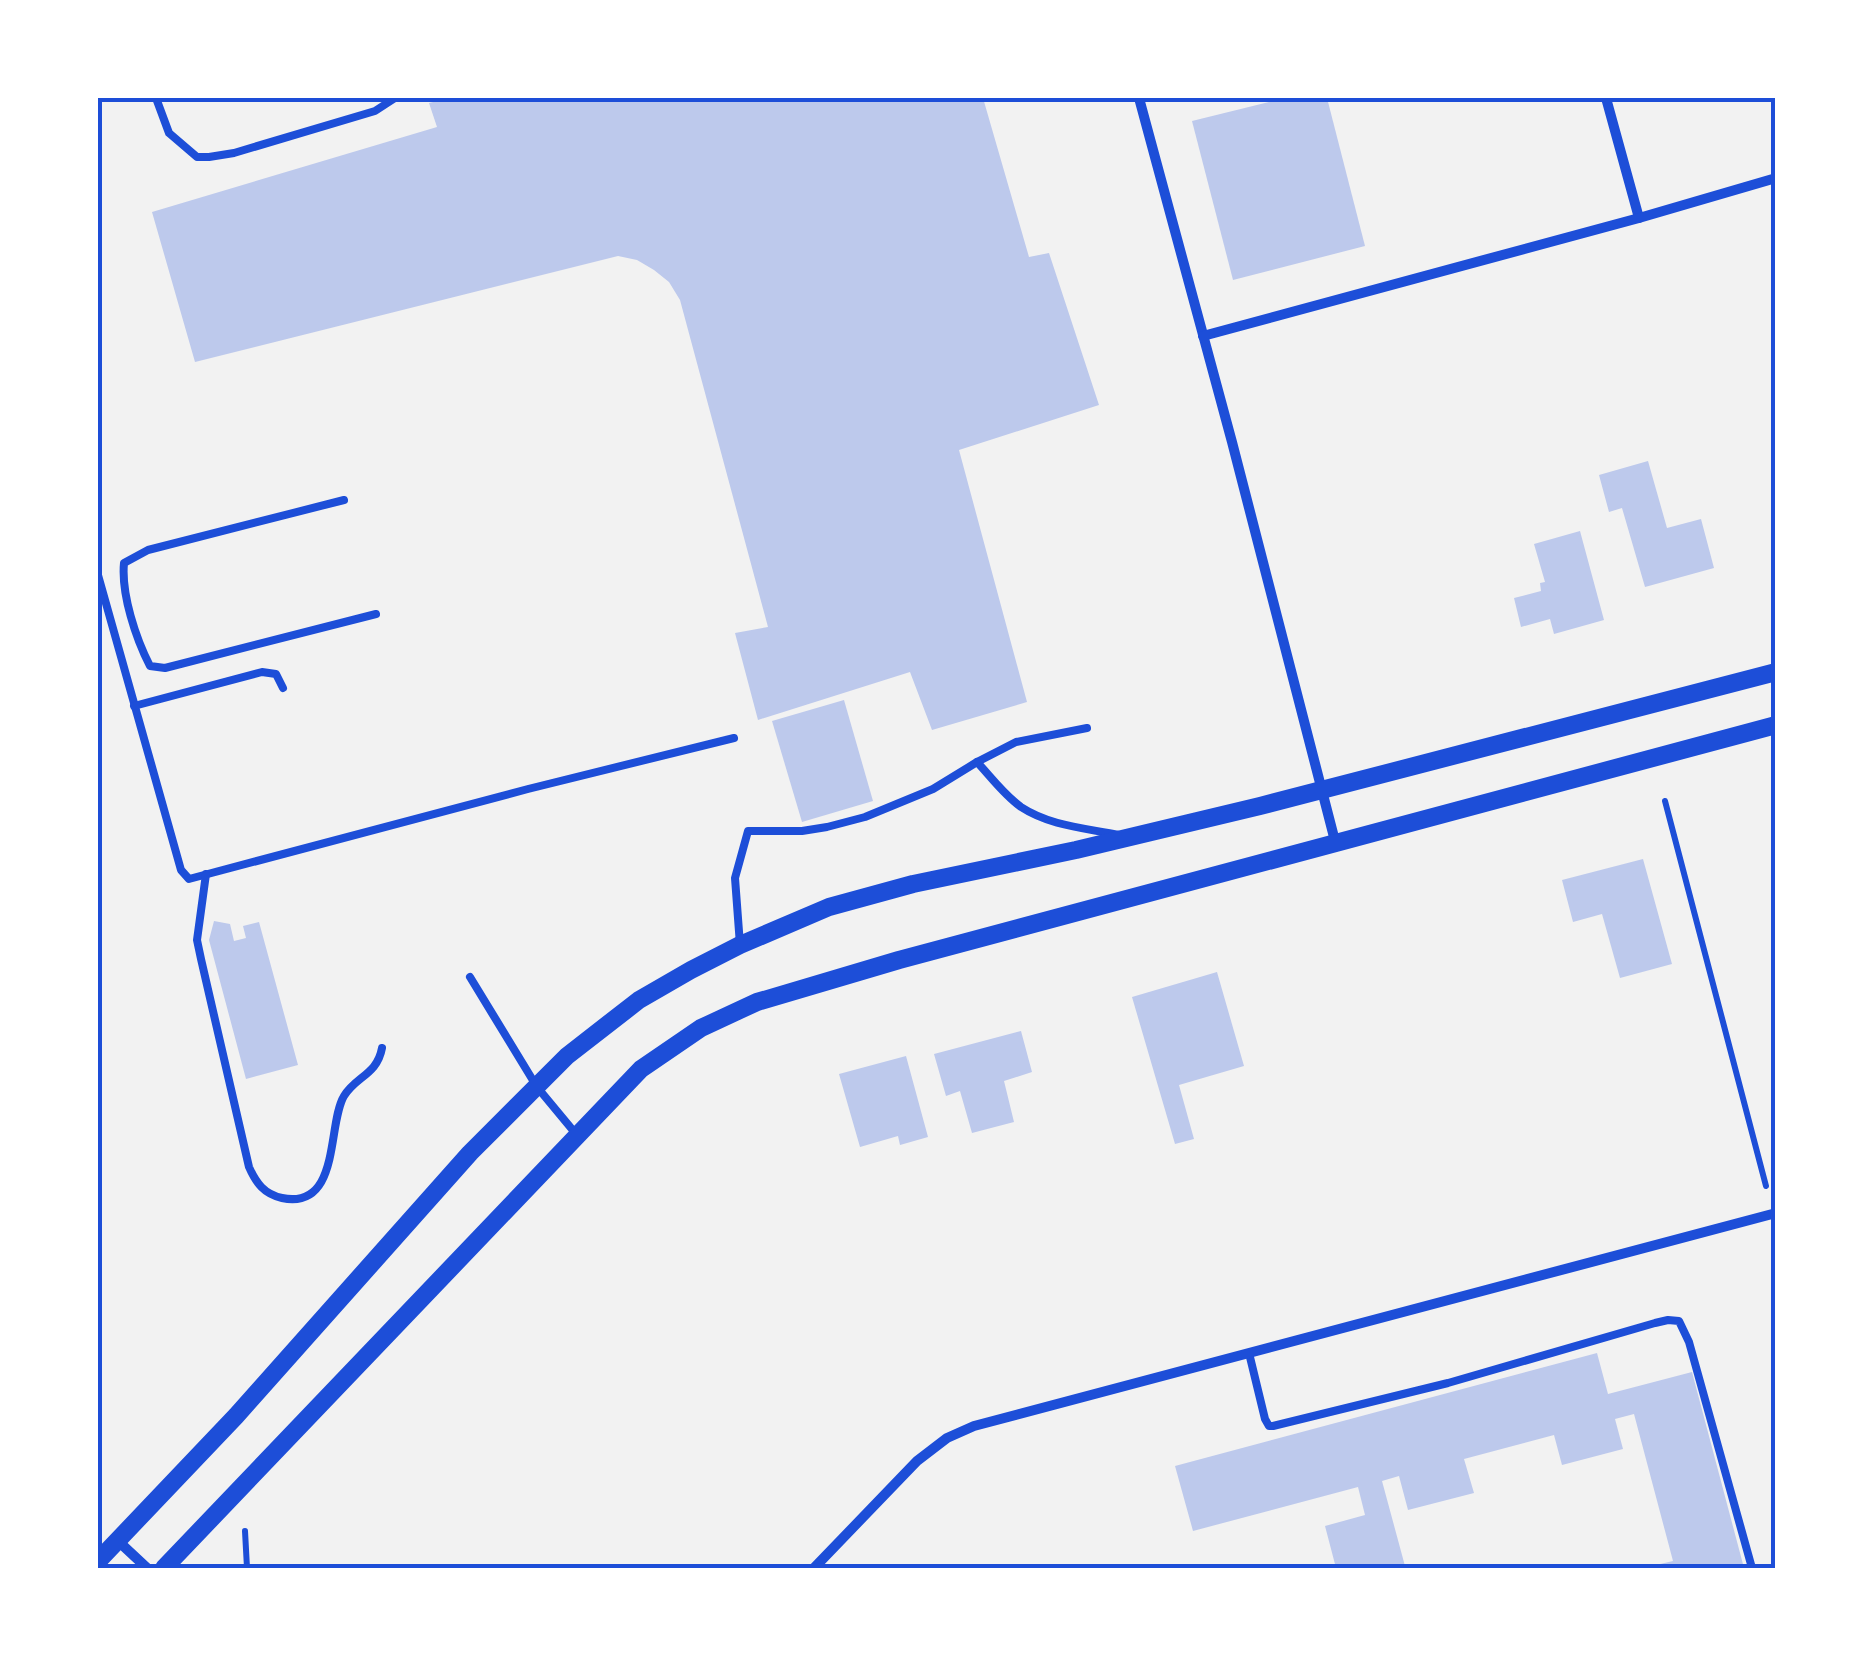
<svg xmlns="http://www.w3.org/2000/svg" width="1873" height="1666" viewBox="0 0 1873 1666" font-family="'Roboto Condensed',sans-serif">
<style>
.building{fill:#bdc9ec}
.lines{fill:none;stroke-linecap:round;stroke-linejoin:round}
.path{stroke:#1d4ed8;stroke-width:6}
.service{stroke:#1d4ed8;stroke-width:8}
.minor{stroke:#1d4ed8;stroke-width:10}
.tertiary{stroke:#1d4ed8;stroke-width:18}
.neatline{fill:none;stroke:#1d4ed8;stroke-width:4}
</style>
<rect width="100%" height="100%" fill="#f2f2f2"/>
<g class="building">
<path d="M449,98H983L1029,257L1049,253L1099,405L959,450L1027,702L932,730L910,672L758,720L735,633L768,627L680,300L669,282L654,270L637,260L618,256L195,362L152,212L437,127L429,103Z"/>
<path d="M1285,98H1327L1365,246L1233,280L1192,121Z"/>
<path d="M1648,461L1667,528L1701,519L1714,568L1645,587L1622,508L1609,512L1599,475Z"/>
<path d="M1580,531L1604,620L1554,634L1550,619L1521,627L1514,598L1541,591L1540,583L1545,582L1534,544Z"/>
<path d="M844,700L873,801L802,822L772,721Z"/>
<path d="M1643,859L1672,964L1620,978L1602,914L1573,922L1562,880Z"/>
<path d="M214,921L230,924L234,941L246,938L243,926L259,922L298,1065L246,1079L209,940Z"/>
<path d="M1217,972L1244,1066L1179,1085L1194,1139L1175,1144L1132,997Z"/>
<path d="M1021,1031L1032,1072L1004,1081L1014,1122L972,1133L960,1091L946,1096L934,1054Z"/>
<path d="M906,1056L928,1137L900,1145L898,1136L860,1147L839,1074Z"/>
<path d="M1597,1353L1608,1394L1692,1372L1744,1568H1656V1565L1673,1561L1634,1414L1615,1419L1623,1449L1562,1465L1554,1435L1464,1459L1474,1493L1408,1510L1399,1476L1382,1481L1405,1566L1396,1568H1336L1325,1526L1365,1515L1358,1487L1193,1531L1175,1466Z"/>
</g>
<g class="lines">
<g class="path">
<path d="M1665,801L1766,1186"/>
<path d="M245,1531L247,1568"/>
</g>
<g class="service">
<path d="M156,98L169,133L197,157H209L234,153L375,111L395,98"/>
<path d="M344,500L148,550L124,563C121,594 136,639 150,666L165,668L376,614"/>
<path d="M98,575L181,870L189,879L528,789L734,738"/>
<path d="M134,706L262,672L276,674L283,688"/>
<path d="M977,762C991,777 1004,795 1021,807C1050,826 1085,828 1119,835"/>
<path d="M206,874L197,940L201,959L249,1167C256,1183 264,1194 282,1198C341,1210 327,1124 344,1096C356,1076 377,1075 382,1048"/>
<path d="M740,945L735,878L748,831H802L827,827L865,817L933,789L977,762L1016,742L1087,728"/>
<path d="M470,977L537,1087L576,1134"/>
<path d="M1249,1353L1265,1419L1269,1426H1273L1448,1383L1655,1323L1668,1320L1679,1321L1689,1342L1752,1568"/>
</g>
<g class="minor">
<path d="M1139,98L1232,442L1335,841"/>
<path d="M1606,98L1639,218"/>
<path d="M1203,336L1639,218L1776,178"/>
<path d="M117,1540L147,1568"/>
<path d="M814,1568L917,1461L947,1438L974,1426L1776,1213"/>
</g>
<g class="tertiary">
<path d="M98,1561L236,1416L470,1153L567,1056L639,1000L691,970L740,945L829,907L913,884L1076,850L1260,806L1776,672"/>
<path d="M164,1568L641,1069L701,1028L757,1002L899,960L1776,725"/>
</g>
</g>
<rect width="1873" height="1666" fill="none" stroke="#ffffff" stroke-width="200"/>
<rect x="100" y="100" width="1673" height="1466" class="neatline"/>
</svg>
